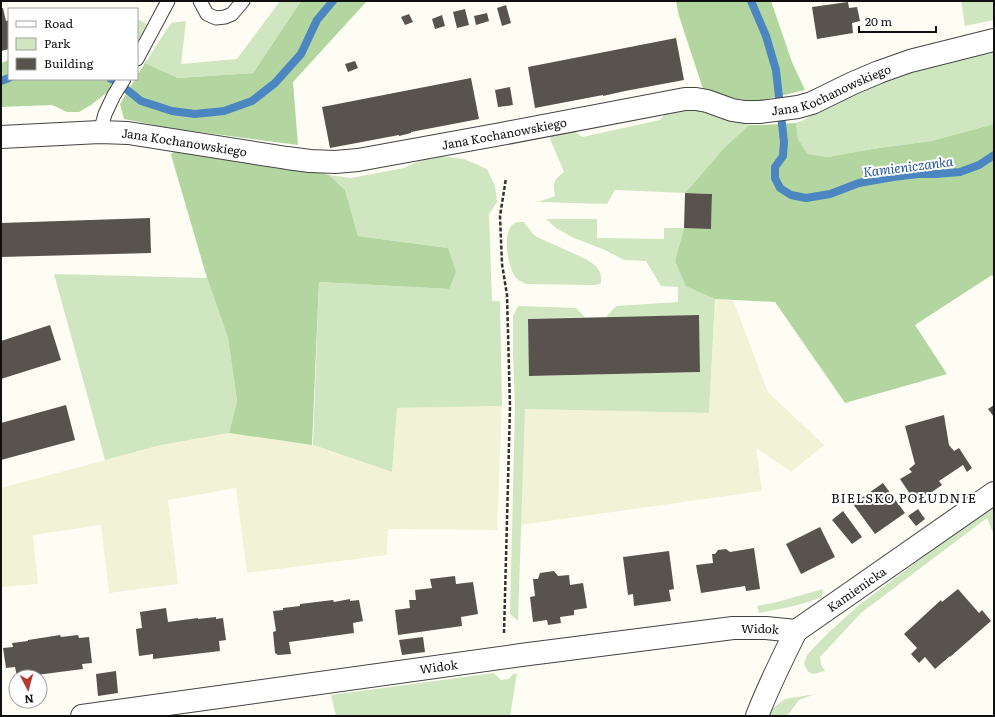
<svg xmlns="http://www.w3.org/2000/svg" width="995" height="717" viewBox="0 0 995 717" font-family="Literata,serif">
<style>
.farmland{fill:#f2f3d6}
.green{fill:#d0e6c0}
.forest{fill:#b3d6a1}
.lines{fill:none;stroke-linecap:round;stroke-linejoin:round}
.stream{stroke:#4b86c1;stroke-width:8}
.building{fill:#58534d}
.lane-casing{stroke:#434343;stroke-width:15}
.street-casing{stroke:#434343;stroke-width:24}
.path{stroke:#323232;stroke-width:2.5;stroke-dasharray:4 2;stroke-linecap:butt}
.lane{stroke:#fff;stroke-width:13}
.street{stroke:#fff;stroke-width:22}
.labels{text-anchor:middle;dominant-baseline:central;stroke-width:4;stroke-linejoin:round;paint-order:stroke}
.street-label{font-size:12px;fill:#101010;stroke:#fff}
.water-label{font-size:13px;font-style:italic;fill:#245998;stroke:#fff}
.neighbourhood-label{font-size:13px;letter-spacing:1px;fill:#101010;stroke:#fff}
</style>
<rect width="100%" height="100%" fill="#fefdf4"/>
<g class="farmland">
<path d="M715,299L733,300L768,392L824,445L791,472L756,448L762,491L520,525L525,409L709,413Z"/>
<path d="M502,406L497,530L388,529L387,555L247,573L236,488L168,500L178,584L109,593L101,525L33,535L38,584L1,587V488L161,445L229,433L312,445L392,472L397,408Z"/>
</g>
<g class="green">
<path d="M280,1H301L253,73L178,78L145,63L171,23L186,21L181,64L237,59Z"/>
<path d="M961,1H994V20L965,26Z"/>
<path d="M138,19L147,24L137,43V20Z"/>
<path d="M994,48V124L931,141L872,149L828,157L808,154L798,139L796,123L804,120L844,95L882,78Z"/>
<path d="M695,106L749,125L725,147L685,193L615,190L607,204L538,202L555,196C553,182 553,181 564,172L550,139L552,135L572,129L582,137L660,120L669,108Z"/>
<path d="M441,156L464,159L487,169L495,186L497,202L489,214L492,301H500L502,406L397,408L392,472L313,445L319,282L449,289L448,248L358,236L345,190L329,175L351,178L404,168L423,159Z"/>
<path d="M546,219H597V238L664,239V228H684L675,261L686,284L715,299L709,413L525,409L518,621L510,614L515,407L513,354V316L518,306L576,308L585,317L528,319L530,376L700,372L699,316L606,317L616,306L678,302V287L661,286L646,261L624,260L605,250L574,238L556,228Z"/>
<path d="M517,222H524L533,234L537,237L586,259L596,266L600,272L601,277V283L597,285H592L526,284C523,282 519,281 517,279C508,270 502,235 512,225C513,224 515,223 517,222Z"/>
<path d="M54,274L207,278L228,338L237,401L229,433L161,445L105,460Z"/>
<path d="M994,504V535L987,518L861,613L820,657L821,665L825,671L814,674L808,672L804,664L807,655L825,636L859,605Z"/>
<path d="M823,589L822,597C802,605 780,609 759,613L757,606L777,602Z"/>
<path d="M494,673L501,680L509,679L513,674H517L510,716H336L331,695Z"/>
<path d="M815,694L799,700L787,716H770L772,709L785,699Z"/>
</g>
<g class="forest">
<path d="M301,1H367L293,82L298,145L169,128L124,119L120,104L135,79H137V76L145,63L178,78L253,73Z"/>
<path d="M676,1H771L792,62L805,90L755,102L726,97L703,89L679,16Z"/>
<path d="M9,60V79H116L109,91L91,105L79,112H67L52,105L1,107V63Z"/>
<path d="M796,123L798,139L808,154L828,157L872,149L931,141L994,124V277L992,275L915,325L947,374L845,403L775,302L715,299L686,286L675,261L684,228H711L712,194L685,193L725,147L749,125H763Z"/>
<path d="M177,148L270,162L329,175L345,190L358,236L448,248L456,272L449,289L319,282L312,445L229,433L237,401L228,338L207,278L171,155Z"/>
</g>
<g class="lines">
<g class="stream">
<path d="M751,1L766,36L776,70L784,142L783,156L775,167V178L780,188L791,195L806,198L830,194L859,183L893,177L918,174H936L960,172L979,165L994,155"/>
<path d="M111,79L115,80L141,101L172,111L195,114L224,111L252,101L275,83L301,54L317,20L333,1"/>
<path d="M1,81L9,78"/>
</g>
</g>
<g class="building">
<path d="M848,2L849,8L857,7L860,21L852,23L853,33L817,39L812,7Z"/>
<path d="M506,5L511,23L502,26L497,8Z"/>
<path d="M1,8H3L6,21L9,20V49L1,51Z"/>
<path d="M465,9L469,25L457,28L453,12Z"/>
<path d="M487,13L489,21L476,25L474,16Z"/>
<path d="M409,14L413,22L405,25L401,17Z"/>
<path d="M442,15L445,26L435,29L432,19Z"/>
<path d="M676,38L684,80L625,91L603,96V95L535,108L528,67Z"/>
<path d="M355,61L358,68L348,72L345,64Z"/>
<path d="M471,78L479,119L411,132V133L399,136V135L330,148L322,107Z"/>
<path d="M510,87L513,105L498,107L495,90Z"/>
<path d="M685,193L712,194L711,229L684,228Z"/>
<path d="M150,218L151,253L1,257V223Z"/>
<path d="M699,315L700,372L529,376L528,319Z"/>
<path d="M50,325L61,360L1,379V341Z"/>
<path d="M66,405L75,440L1,460V423Z"/>
<path d="M994,405V417L988,409Z"/>
<path d="M944,415L949,445L954,451L959,448L972,468L967,472L963,465L939,481L942,485L916,503L900,479L912,472L909,469L915,464L905,426Z"/>
<path d="M883,483L905,513L875,534L853,504Z"/>
<path d="M918,509L925,519L916,526L908,516Z"/>
<path d="M843,511L862,537L852,544L832,520Z"/>
<path d="M820,527L835,557L801,574L786,544Z"/>
<path d="M754,548L760,589L746,591L745,586L701,593L696,565L713,563L712,554H715L718,550L726,549L730,552Z"/>
<path d="M669,551L674,589L669,590L671,601L634,606L633,594L628,595L623,557Z"/>
<path d="M554,571L558,576L569,575L570,585L583,583L587,608L574,610V615L560,617L561,623L548,625L547,620L533,622L530,597L535,596L533,579H538L540,573Z"/>
<path d="M455,576L456,584L473,582L478,614L461,617L462,626L398,635L395,610L410,608L409,600H416L415,590L432,588L430,579Z"/>
<path d="M958,589L979,613L982,610L991,621L950,657V656L935,669L925,657L919,663L911,654L917,648L904,634L941,600L942,602Z"/>
<path d="M350,599V601L359,600L363,621L353,623L354,633L289,642L291,654L278,655L275,653L273,632L276,631L273,611L283,610V608L300,606V604L333,600L334,602Z"/>
<path d="M166,608L168,622L198,618V619L216,617V619L223,618L226,640L219,641L220,651L153,659V654L139,656L136,629L142,628L140,612Z"/>
<path d="M60,635L61,637L78,635L79,638L89,637L92,663L82,664L83,669L21,677H17L15,667L6,668L3,648L13,647L12,643L28,641V640Z"/>
<path d="M423,637L425,652L402,655L399,640Z"/>
<path d="M116,671L118,693L98,696L96,674Z"/>
</g>
<g class="lines">
<g class="lane-casing">
<g id="lane">
<path d="M200,1L207,14L216,18L225,17L232,14L243,1"/>
<path d="M137,59L168,1"/>
<path d="M100,132L105,114L114,95L124,79"/>
</g>
</g>
<g class="street-casing">
<g id="street">
<path id="s1" d="M1,137L100,132L128,133L287,158L310,161L335,162L358,160L501,134L685,99H696L707,101L732,110L745,112H760L798,107L812,103L853,83L879,72L910,61L994,40"/>
<path id="s2" d="M82,716L521,655L733,628H766L796,631"/>
<path id="s3" d="M757,716C768,687 782,659 796,631L994,493"/>
</g>
</g>
<path class="path" d="M504,633L510,407L507,295L502,264L500,216L506,178"/>
<use href="#lane" class="lane"/>
<use href="#street" class="street"/>
</g>
<g class="labels">
<g class="street-label">
<text stroke="none"><textPath href="#s1" startOffset="844">Jana Kochanowskiego</textPath></text>
<text stroke="none"><textPath href="#s1" startOffset="508">Jana Kochanowskiego</textPath></text>
<text stroke="none"><textPath href="#s1" startOffset="184">Jana Kochanowskiego</textPath></text>
<text stroke="none"><textPath href="#s3" startOffset="167">Kamienicka</textPath></text>
<text stroke="none"><textPath href="#s2" startOffset="684">Widok</textPath></text>
<text stroke="none"><textPath href="#s2" startOffset="360">Widok</textPath></text>
</g>
<g class="water-label">
<text transform="translate(908 166) rotate(-7)">Kamieniczanka</text>
</g>
<g class="neighbourhood-label">
<text x="904" y="497">BIELSKO POŁUDNIE</text>
</g>
</g>
<rect width="995" height="717" fill="none" stroke="#101010" stroke-width="4"/>
<rect x="8" y="8" width="130" height="72" fill="#ffffff" stroke="#9f9f9f"/>
<rect x="16" y="21" width="20" height="6" fill="#ffffff" stroke="#9f9f9f"/>
<text x="44" y="28" font-size="12" fill="#101010">Road</text>
<rect x="16" y="38" width="20" height="12" fill="#d0e6c0" stroke="#9f9f9f"/>
<text x="44" y="48" font-size="12" fill="#101010">Park</text>
<rect x="16" y="58" width="20" height="12" fill="#58534d" stroke="#9f9f9f"/>
<text x="44" y="68" font-size="12" fill="#101010">Building</text>
<g transform="translate(28 689) rotate(174)"><circle r="19" fill="#ffffff" stroke="#9f9f9f"/>
<path d="M0-3L7 15L0 10L-7 15Z" fill="#b43b34"/>
<text y="-6" font-size="11" font-weight="bold" text-anchor="middle" fill="#101010">N</text>
</g>
<path d="M859 26v6h77v-6" fill="none" stroke="#101010" stroke-width="2"/>
<text x="865" y="26" font-size="12" fill="#101010" stroke="#ffffff" stroke-width="3" paint-order="stroke">20 m</text>
</svg>
